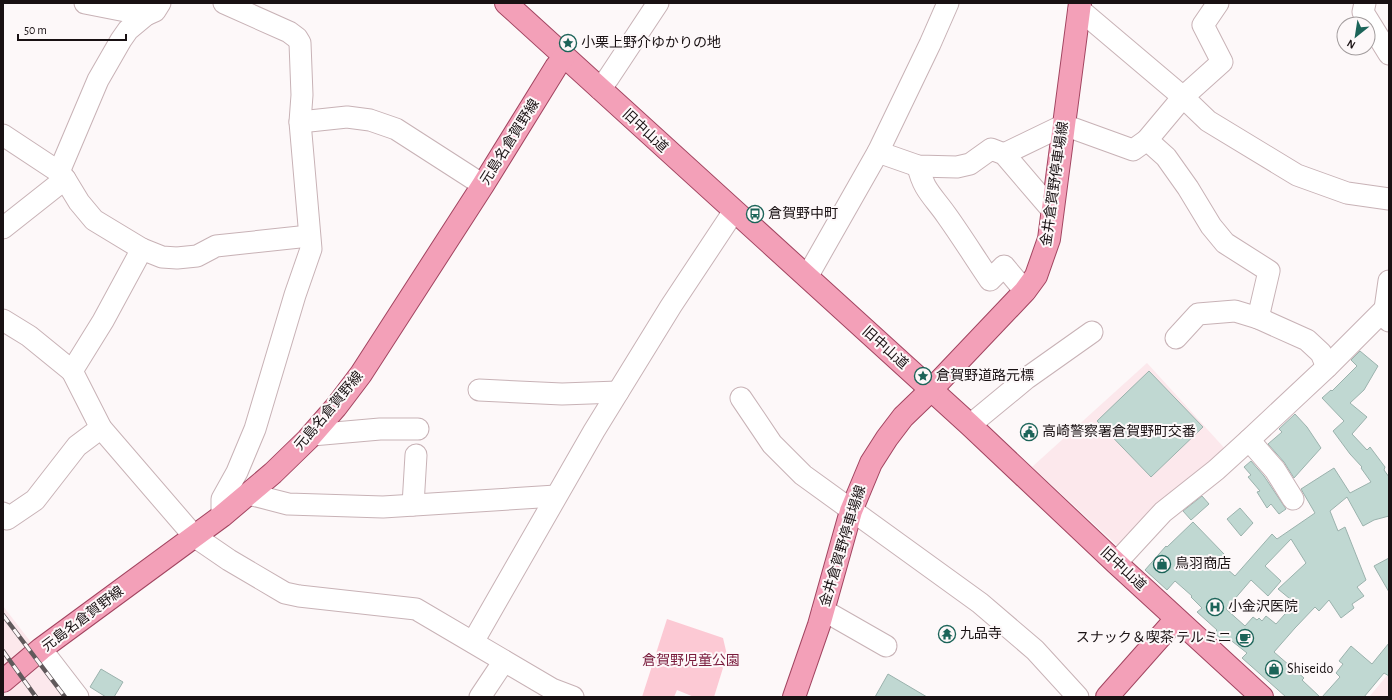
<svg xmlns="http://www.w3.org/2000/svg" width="1392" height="700" viewBox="0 0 1392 700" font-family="'Alegreya Sans','Noto Sans JP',sans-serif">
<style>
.built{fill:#fce8ec}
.green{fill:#fcc9d4}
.building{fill:#c0d8d2;stroke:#9bb2ad;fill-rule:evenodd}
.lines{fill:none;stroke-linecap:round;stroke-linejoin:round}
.minor-casing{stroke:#c8b2b6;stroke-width:23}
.major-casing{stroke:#a24460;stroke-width:24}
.minor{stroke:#fff;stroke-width:21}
.major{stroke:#f3a0b8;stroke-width:22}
.rail-casing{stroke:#60595b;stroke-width:4.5}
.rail{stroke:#fdf8f9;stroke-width:3;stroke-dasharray:9;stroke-linecap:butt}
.labels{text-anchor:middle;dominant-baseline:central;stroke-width:4;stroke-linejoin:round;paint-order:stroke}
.poi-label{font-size:14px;fill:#191113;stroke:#fdf8f9;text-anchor:start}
.street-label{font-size:14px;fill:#191113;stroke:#fdf8f9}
.park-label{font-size:14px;fill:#791b3c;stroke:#fdf8f9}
</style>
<rect width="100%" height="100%" fill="#fdf8f9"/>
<g class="built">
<path d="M1147,363L1227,451L1120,548L1032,467Z"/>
<path d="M3,606L73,697H3V693L8,688L3,681Z"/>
<path d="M1389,673V697H1369Z"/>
</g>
<path class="green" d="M667,619L723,638L727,655L714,697H694L677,690L674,697H642Z"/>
<g class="building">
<path d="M1360,351L1378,366L1364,390L1350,403L1367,417L1352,434L1367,450L1370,447L1385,467L1384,470L1389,477V516L1374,520L1363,526L1347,497L1330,511L1338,531L1345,527L1366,580L1357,587L1364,596L1352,604L1354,608L1341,618L1329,600L1319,611L1315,607L1295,628L1274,652L1304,678L1302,680L1320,697H1286L1242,658L1247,653L1228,638L1225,642L1214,633L1217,630L1197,612L1202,608L1191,597L1192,596L1175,581L1167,590L1145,570L1166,546L1167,547L1193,522L1224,554L1218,561L1235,576L1272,534L1277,539L1315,513L1301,489L1334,468L1350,493L1371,482L1361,468L1362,467L1350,454L1333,431L1344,421L1322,398L1331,390L1332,391L1357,366L1351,360ZM1291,539L1306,563L1278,589L1295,603L1276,624L1266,616L1262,621L1259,618L1257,620L1253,617L1245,626L1226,609L1251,580L1268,596L1281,581L1265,566Z"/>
<path d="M1149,371L1203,427L1151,477L1097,421Z"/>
<path d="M1295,414L1307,427L1321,448L1294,478L1284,462L1268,444L1282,432L1279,429Z"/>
<path d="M1251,461L1264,476L1286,509L1279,514L1271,504L1267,508L1257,492L1260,491L1248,477L1251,475L1244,467Z"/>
<path d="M1202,496L1209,504L1191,520L1183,511Z"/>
<path d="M1240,508L1253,523L1241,536L1227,519Z"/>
<path d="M1389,558V592L1374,566Z"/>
<path d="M1389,643V676L1384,673L1364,697H1322L1340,677L1336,673L1343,664L1339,661L1351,646L1372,664Z"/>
<path d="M101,669L123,682L114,697H106L90,687Z"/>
<path d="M888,674L927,697H875Z"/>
</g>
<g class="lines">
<g class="minor-casing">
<g id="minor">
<path d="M85,3L146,15"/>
<path d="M1365,3L1363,12L1389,54"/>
<path d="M1079,9L1183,97L1208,121L1297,175L1347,193L1389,199"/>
<path d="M600,89L609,77L658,3"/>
<path d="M300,122L347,117L370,120L396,129L483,185"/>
<path d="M3,135L59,172L65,179L79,202L94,220L142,249L103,321L72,371L101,428L194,536L229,560L285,593L299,596L416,609L552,689L573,697"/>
<path d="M1147,140L1166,157L1188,188L1211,226L1225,243L1269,271L1258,318"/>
<path d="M878,152L918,166L957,167L970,164L991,149L1004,154L1052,210"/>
<path d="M1004,154L1064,125L1133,150L1147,140L1183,97L1222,62L1203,25L1218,3"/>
<path d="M918,166C923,190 934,197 947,216C962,237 975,258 990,280L1004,266L1025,291"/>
<path d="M59,172L98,80L121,40L128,30L146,15L155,11L160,3"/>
<path d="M3,228L65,179"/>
<path d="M142,249L162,257L177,258L197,256L216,246L309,236"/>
<path d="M807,277L878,152L930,44L948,3"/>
<path d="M1389,281L1385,309L1389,321"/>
<path d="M3,320L29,336L72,371"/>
<path d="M1176,338L1198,314L1235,311L1258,318L1307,340L1321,353L1327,367"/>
<path d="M479,390L562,394L618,392"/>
<path d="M741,398L772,444L803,475L980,603L1035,650L1078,697"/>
<path d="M970,425L1027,378L1092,332"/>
<path d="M312,435L380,429H418"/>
<path d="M1249,440L1275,470L1293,499"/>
<path d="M249,494L288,504L383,507L556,496"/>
<path d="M413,505L416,455"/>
<path d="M3,513L7,519L35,500L77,446L101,428"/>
<path d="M222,516V499L237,472L255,429L295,295L311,249L300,122L302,95L300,43L297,38L289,32L224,3"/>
<path d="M1116,563L1163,512L1216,470L1249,440L1327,367L1385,309"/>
<path d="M823,610L886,646"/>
<path d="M473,642L594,431L671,306L734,211"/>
<path d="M41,649L78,697"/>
<path d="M480,697L504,661"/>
</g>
</g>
<g class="major-casing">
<g id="major">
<path d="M506,3L970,425L1116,563L1262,697"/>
<path d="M3,681L41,649L222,516L273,473L308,439L336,407L361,374L483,185L556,67L564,57"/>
<path d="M794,697L819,625L851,511L871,463L887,438L903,417L931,390L1025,291L1036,276L1049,239L1080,3"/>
<path d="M1107,697L1176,619"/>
</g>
</g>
<use href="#minor" class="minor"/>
<use href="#major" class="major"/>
<g class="rail-casing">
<g id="rail">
<path d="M3,615L65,697"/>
<path d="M3,651L36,697"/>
</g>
</g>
<use href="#rail" class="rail"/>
</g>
<defs>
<g id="sight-ring" transform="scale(0.9)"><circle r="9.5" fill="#fdf8f9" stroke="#1c6459" stroke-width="1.5"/><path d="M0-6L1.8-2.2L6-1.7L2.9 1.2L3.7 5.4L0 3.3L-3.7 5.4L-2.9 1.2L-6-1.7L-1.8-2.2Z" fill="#1c6459"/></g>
<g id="bus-ring" transform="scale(0.9)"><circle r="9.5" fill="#fdf8f9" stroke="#1c6459" stroke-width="1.5"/><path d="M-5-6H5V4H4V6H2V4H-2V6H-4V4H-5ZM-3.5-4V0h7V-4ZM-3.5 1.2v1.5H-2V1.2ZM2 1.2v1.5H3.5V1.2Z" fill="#1c6459"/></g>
<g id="civic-ring" transform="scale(0.9)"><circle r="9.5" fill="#fdf8f9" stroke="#1c6459" stroke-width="1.5"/><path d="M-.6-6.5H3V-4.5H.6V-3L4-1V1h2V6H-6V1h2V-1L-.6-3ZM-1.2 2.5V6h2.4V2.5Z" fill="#1c6459"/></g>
<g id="shop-ring" transform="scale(0.9)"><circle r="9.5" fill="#fdf8f9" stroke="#1c6459" stroke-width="1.5"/><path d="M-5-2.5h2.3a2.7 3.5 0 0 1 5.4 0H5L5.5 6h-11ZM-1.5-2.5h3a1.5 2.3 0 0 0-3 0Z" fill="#1c6459"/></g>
<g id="hospital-ring" transform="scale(0.9)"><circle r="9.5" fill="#fdf8f9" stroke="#1c6459" stroke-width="1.5"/><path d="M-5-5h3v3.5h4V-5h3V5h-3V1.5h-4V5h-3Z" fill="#1c6459"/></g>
<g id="temple-ring" transform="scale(0.9)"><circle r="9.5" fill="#fdf8f9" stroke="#1c6459" stroke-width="1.5"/><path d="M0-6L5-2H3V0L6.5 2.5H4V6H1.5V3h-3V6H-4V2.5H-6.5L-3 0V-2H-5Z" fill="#1c6459"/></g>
<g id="cafe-ring" transform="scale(0.9)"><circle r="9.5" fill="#fdf8f9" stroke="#1c6459" stroke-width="1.5"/><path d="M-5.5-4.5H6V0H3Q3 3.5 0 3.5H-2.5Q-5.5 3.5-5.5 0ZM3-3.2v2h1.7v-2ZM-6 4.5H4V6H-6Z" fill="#1c6459"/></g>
</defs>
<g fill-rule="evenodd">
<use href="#sight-ring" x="568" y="43"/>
<use href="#bus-ring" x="755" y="214"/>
<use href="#sight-ring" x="923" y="376"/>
<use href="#civic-ring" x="1029" y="432"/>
<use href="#shop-ring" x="1162" y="564"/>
<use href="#hospital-ring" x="1215" y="607"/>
<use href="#temple-ring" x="947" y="634"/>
<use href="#cafe-ring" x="1245" y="638"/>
<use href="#shop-ring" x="1274" y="669"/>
</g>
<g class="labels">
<g class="poi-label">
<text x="581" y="43">小栗上野介ゆかりの地</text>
<text x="768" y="214">倉賀野中町</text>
<text x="936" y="376">倉賀野道路元標</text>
<text x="1042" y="432">高崎警察署倉賀野町交番</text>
<text x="1175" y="564">鳥羽商店</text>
<text x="1228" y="607">小金沢医院</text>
<text x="960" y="634">九品寺</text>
<text x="1232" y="638" text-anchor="end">スナック＆喫茶 テルミニ</text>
<text x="1287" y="669">Shiseido</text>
</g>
<g class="street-label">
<text transform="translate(645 131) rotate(43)">旧中山道</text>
<text transform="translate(510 142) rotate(-58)">元島名倉賀野線</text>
<text transform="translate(1055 184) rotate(-82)">金井倉賀野停車場線</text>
<text transform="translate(885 348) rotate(42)">旧中山道</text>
<text transform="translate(329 411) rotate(-50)">元島名倉賀野線</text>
<text transform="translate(843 546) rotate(-73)">金井倉賀野停車場線</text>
<text transform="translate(1123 569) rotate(43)">旧中山道</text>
<text transform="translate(83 619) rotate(-37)">元島名倉賀野線</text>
</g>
<g class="park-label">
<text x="691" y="661">倉賀野児童公園</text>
</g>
</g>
<rect width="1392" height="700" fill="none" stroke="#191113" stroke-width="8"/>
<g transform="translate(1356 36) rotate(210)"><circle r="19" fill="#fdf8f9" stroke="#a29c9d"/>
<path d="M0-3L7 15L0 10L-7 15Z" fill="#1c6459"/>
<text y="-6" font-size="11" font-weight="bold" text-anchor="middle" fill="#191113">N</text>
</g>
<path d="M18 34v6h108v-6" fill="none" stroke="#191113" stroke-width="2"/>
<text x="24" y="34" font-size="12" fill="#191113" stroke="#fdf8f9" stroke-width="3" paint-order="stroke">50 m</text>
</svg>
